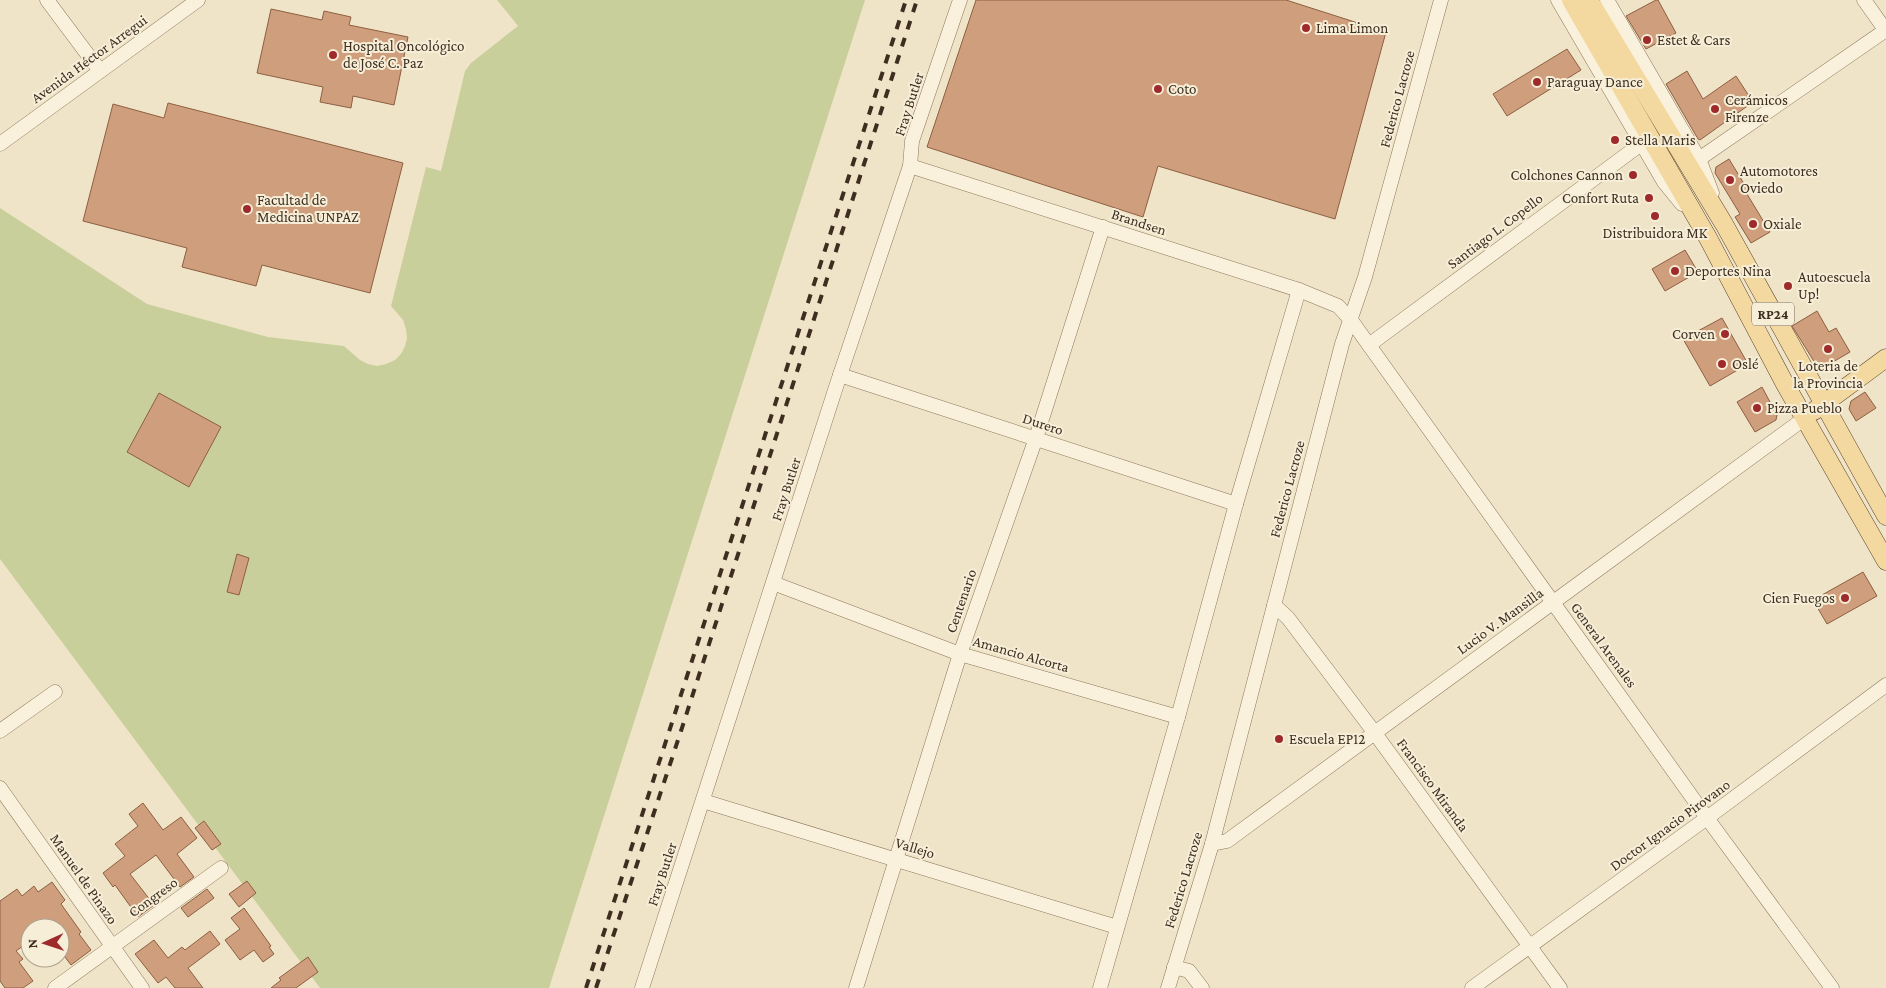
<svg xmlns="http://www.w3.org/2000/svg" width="1886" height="988" viewBox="0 0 1886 988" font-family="'Crimson Pro',serif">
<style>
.green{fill:#c9cf9b}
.building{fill:#cf9f7d;stroke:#8d5f41}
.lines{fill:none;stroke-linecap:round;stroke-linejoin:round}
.minor-casing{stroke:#8d765c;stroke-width:15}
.major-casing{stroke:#5b4430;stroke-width:19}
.minor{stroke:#faf1dc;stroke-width:14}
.major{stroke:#f3d9a0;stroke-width:18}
.rail{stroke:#3d2e20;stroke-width:4;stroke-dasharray:9 9;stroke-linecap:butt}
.poi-dot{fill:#9e2a2b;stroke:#f7eed8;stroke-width:2}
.labels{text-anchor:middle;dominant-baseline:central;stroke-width:4;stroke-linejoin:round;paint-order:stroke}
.shield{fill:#f7eed8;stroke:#756857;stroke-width:1}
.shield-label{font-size:14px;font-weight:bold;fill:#3d2e20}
.poi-label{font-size:15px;fill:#3d2e20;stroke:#f7eed8;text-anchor:start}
.street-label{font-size:15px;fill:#3d2e20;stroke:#f7eed8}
</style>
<rect width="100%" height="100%" fill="#f0e4c8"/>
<path class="green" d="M497,0H865L549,988H320L0,559V208L147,304L268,337L344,346L360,360L368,364L377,366L386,364L395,360L401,354L405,346L407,338L406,329L403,320L391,306L426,167L441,171L465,71L471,63L518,26Z"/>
<g class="building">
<path d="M976,0H1286L1386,32L1335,219L1158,166L1143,217L927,147Z"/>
<path d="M1656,0H1658L1676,33L1646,49L1626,16Z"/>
<path d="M271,9L322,20L324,11L351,17L349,25L408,37L394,105L353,96L351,108L320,102L323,87L257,73Z"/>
<path d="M1567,49L1581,70L1507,116L1493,94Z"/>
<path d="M1687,71L1703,99L1736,76L1753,102L1700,140L1698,139L1666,84Z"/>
<path d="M168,103L403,163L370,293L262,265L256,286L182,267L187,248L83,221L113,104L164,118Z"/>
<path d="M1729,159L1749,192L1747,194L1770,232L1751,243L1735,217L1740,214L1715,173L1716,167Z"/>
<path d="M1685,250L1698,272L1665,291L1652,269Z"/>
<path d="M1817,311L1829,332L1836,328L1850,352L1826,366L1815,363L1792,326Z"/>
<path d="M1722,318L1748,364L1710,386L1683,339Z"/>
<path d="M1762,387L1777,415L1776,420L1755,432L1737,402Z"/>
<path d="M1865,392L1876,408L1856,421L1849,409L1851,401Z"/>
<path d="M159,393L221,427L189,487L127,452Z"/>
<path d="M237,554L249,558L239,595L227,592Z"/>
<path d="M1863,572L1877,596L1827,624L1813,600Z"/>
<path d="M143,803L163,830L181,817L197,838L177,854L194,877L180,887L156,855L130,874L154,905L138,917L115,885L113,887L103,873L125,856L115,844L138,826L129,814Z"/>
<path d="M204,821L221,844L212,850L195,828Z"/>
<path d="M247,881L256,893L239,907L229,894Z"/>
<path d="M52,882L65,900L61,904L81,932L79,934L91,950L71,965L62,953L65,951L60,944V928H30V941L16,951L23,959L19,962L33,981L23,988H5L0,981V901L17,889L22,896L34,886L38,892Z"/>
<path d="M207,889L214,898L188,917L181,908Z"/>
<path d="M244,908L271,946L269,947L274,954L263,962L254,950L240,960L225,940L240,929L231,918Z"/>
<path d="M210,931L220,944L188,968L203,988H175L166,977L158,983L135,954L154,940L168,958L182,947L185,950Z"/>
<path d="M308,957L318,972L296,988H271L281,980L279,978Z"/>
</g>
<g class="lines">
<g class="minor-casing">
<g id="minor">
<path d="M47,0L100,71"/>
<path d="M1558,0L1664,182L1682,204"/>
<path d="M1607,0L1699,159L1712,193"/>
<path d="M1864,0L1886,31"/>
<path d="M0,144L198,0"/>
<path d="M1699,159L1886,30"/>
<path d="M910,166L1299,290L1338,306L1351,320L1707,818L1832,988"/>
<path d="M1369,345L1641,144"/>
<path d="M840,375L1236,504"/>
<path d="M773,583L960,654L1178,717"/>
<path d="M1274,605L1288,618L1374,732L1560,988"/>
<path d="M0,731L55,692"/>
<path d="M0,788L142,988"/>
<path d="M703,801L1117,927"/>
<path d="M1212,844L1227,841L1805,418"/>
<path d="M1174,967L1189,971L1202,988"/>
<path d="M55,988L221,868"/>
<path d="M642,988L836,387L910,166L912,141L960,0"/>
<path d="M856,988L960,654L1036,438L1103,227"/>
<path d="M1100,988L1178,717L1236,504L1299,290"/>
<path d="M1168,988L1212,844L1342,344L1365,277L1441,0"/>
<path d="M1472,988L1707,818L1886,685"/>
</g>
</g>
<g class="major-casing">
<g id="major">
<path d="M1571,0L1708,238L1785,384L1886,561"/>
<path d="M1589,0L1724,224L1886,516"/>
<path d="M1814,411L1886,358"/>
</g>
</g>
<use href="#minor" class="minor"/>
<use href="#major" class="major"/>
<g class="rail">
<path d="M586,988L906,0"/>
<path d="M596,988L680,734L917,0"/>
</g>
</g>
<g class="poi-dot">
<circle cx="1306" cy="28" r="5"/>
<circle cx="1647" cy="40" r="5"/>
<circle cx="333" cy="55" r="5"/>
<circle cx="1537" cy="82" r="5"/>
<circle cx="1158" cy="89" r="5"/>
<circle cx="1715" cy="109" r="5"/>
<circle cx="1615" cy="140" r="5"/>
<circle cx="1633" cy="175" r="5"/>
<circle cx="1730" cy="180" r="5"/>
<circle cx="1649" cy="198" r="5"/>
<circle cx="247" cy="209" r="5"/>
<circle cx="1655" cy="216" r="5"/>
<circle cx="1753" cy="224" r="5"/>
<circle cx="1675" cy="271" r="5"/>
<circle cx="1788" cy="286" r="5"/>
<circle cx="1725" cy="334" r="5"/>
<circle cx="1828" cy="349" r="5"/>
<circle cx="1722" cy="364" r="5"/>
<circle cx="1757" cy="408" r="5"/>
<circle cx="1845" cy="598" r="5"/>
<circle cx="1279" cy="739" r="5"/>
</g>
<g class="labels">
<rect class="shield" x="1752" y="302.5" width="42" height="23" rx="4"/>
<g class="shield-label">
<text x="1773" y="314">RP24</text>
</g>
<g class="poi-label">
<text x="1316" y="28">Lima Limon</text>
<text x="1657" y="40">Estet &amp; Cars</text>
<text x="343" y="46">Hospital Oncológico<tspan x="343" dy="17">de José C. Paz</tspan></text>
<text x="1547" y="82">Paraguay Dance</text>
<text x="1168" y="89">Coto</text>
<text x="1725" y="100">Cerámicos<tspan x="1725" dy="17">Firenze</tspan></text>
<text x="1625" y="140">Stella Maris</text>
<text x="1740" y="171">Automotores<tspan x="1740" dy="17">Oviedo</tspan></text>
<text x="1623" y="175" text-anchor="end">Colchones Cannon</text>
<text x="1639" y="198" text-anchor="end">Confort Ruta</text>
<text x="257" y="200">Facultad de<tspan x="257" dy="17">Medicina UNPAZ</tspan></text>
<text x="1763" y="224">Oxiale</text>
<text x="1655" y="233" text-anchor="middle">Distribuidora MK</text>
<text x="1685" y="271">Deportes Nina</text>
<text x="1798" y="277">Autoescuela<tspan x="1798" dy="17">Up!</tspan></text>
<text x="1715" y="334" text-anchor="end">Corven</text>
<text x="1732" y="364">Oslé</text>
<text x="1828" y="366" text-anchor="middle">Loteria de<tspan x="1828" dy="17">la Provincia</tspan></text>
<text x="1767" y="408">Pizza Pueblo</text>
<text x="1835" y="598" text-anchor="end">Cien Fuegos</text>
<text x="1289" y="739">Escuela EP12</text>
</g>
<g class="street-label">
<text transform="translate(89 59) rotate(-36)">Avenida Héctor Arregui</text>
<text transform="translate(1397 99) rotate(-75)">Federico Lacroze</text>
<text transform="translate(909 104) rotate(-72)">Fray Butler</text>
<text transform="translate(1139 222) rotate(18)">Brandsen</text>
<text transform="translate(1495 231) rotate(-37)">Santiago L. Copello</text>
<text transform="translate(1043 424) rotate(18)">Durero</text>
<text transform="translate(786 489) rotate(-72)">Fray Butler</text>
<text transform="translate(1287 489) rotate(-75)">Federico Lacroze</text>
<text transform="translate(961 601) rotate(-71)">Centenario</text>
<text transform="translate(1500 621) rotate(-36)">Lucio V. Mansilla</text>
<text transform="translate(1604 645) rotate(54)">General Arenales</text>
<text transform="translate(1021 654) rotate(16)">Amancio Alcorta</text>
<text transform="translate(1433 785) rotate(54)">Francisco Miranda</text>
<text transform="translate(1670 825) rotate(-36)">Doctor Ignacio Pirovano</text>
<text transform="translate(915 848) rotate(17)">Vallejo</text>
<text transform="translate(662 874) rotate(-72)">Fray Butler</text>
<text transform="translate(84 879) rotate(55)">Manuel de Pinazo</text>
<text transform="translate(1183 880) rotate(-73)">Federico Lacroze</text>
<text transform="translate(153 897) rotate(-36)">Congreso</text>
</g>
</g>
<g transform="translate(45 943) rotate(267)"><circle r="24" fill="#f7eed8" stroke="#ada18e"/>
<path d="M0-4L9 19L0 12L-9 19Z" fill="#9e2a2b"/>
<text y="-8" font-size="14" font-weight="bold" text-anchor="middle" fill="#3d2e20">N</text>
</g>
</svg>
